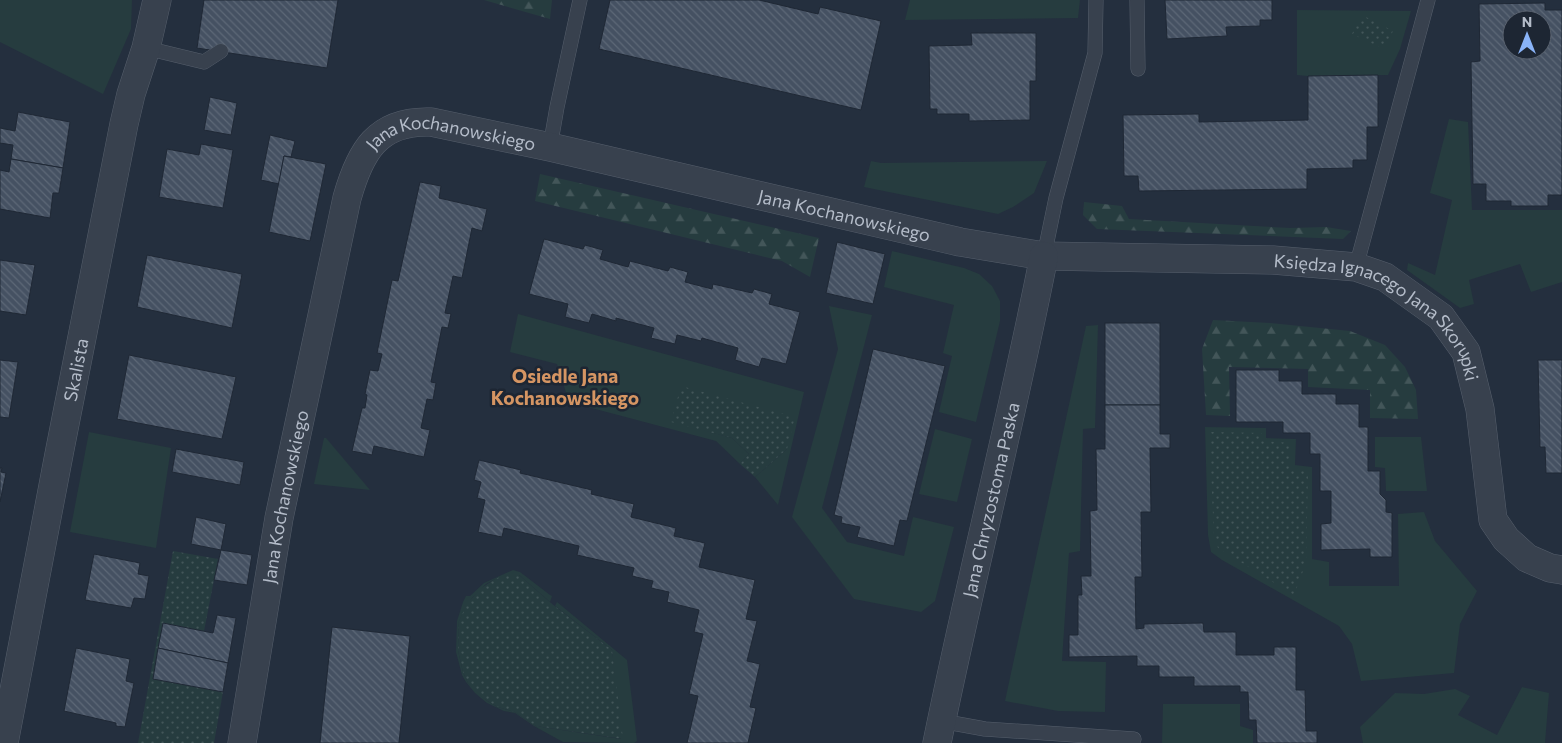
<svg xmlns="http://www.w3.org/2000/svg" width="1562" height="743" viewBox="0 0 1562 743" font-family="Commissioner,sans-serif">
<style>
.grass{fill:#263c3f}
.forest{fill:url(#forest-firs)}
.park{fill:url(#park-dots)}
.building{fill:url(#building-back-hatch);stroke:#1f2835;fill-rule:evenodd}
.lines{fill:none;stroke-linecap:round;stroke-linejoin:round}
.service-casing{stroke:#565f6c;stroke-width:15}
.minor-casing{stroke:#565f6c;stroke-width:29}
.service{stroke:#38414e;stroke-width:14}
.minor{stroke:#38414e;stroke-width:28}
.labels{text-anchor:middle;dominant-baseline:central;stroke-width:5;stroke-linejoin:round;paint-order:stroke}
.street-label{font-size:18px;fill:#b4bcc9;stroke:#1d2633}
.neighbourhood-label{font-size:19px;font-weight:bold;fill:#d59563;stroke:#1d2633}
</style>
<defs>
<pattern id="forest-firs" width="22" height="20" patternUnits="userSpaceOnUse" patternTransform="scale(1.25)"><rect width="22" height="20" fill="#263c3f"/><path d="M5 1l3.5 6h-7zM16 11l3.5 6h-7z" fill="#435659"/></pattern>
<pattern id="park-dots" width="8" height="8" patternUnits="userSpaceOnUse" patternTransform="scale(1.25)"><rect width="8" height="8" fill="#263c3f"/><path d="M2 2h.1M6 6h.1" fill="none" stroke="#435659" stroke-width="1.8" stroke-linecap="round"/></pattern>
<pattern id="building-back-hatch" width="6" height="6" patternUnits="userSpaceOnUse" patternTransform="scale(1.25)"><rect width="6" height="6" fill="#455162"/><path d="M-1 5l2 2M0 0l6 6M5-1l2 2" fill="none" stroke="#5d6877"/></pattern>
</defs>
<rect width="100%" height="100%" fill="#242f3e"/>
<g class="grass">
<path d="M0,0H132L131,29L103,94L0,42Z"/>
<path d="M910,0H1080L1078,18L905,20Z"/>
<path d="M1297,10L1411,11L1400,49L1388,75L1308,76L1297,75Z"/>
<path d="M1449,119L1468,122L1472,210H1562V282L1531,292L1520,264L1469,280L1474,304L1460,308L1407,270L1408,263L1435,275L1452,200L1430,193Z"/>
<path d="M871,161L881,163L1047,161L1034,193L1013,207L998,214L864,187Z"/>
<path d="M892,251L964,268L979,274L992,286L1000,301V321L976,422L939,412L952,356L943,353L954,305L884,287Z"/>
<path d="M829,306L872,315L822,508L847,542L904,556L913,517L954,527L935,601L921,612L854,599L792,517L838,349Z"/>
<path d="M518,314L804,392L778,505L755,477L787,449L671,421L732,438L749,454L740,464L716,441L569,402L557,364L510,352Z"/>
<path d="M1098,325L1095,428L1083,429L1080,551L1069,553L1062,661L1106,662L1105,712L1058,711L1005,701L1086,326Z"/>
<path d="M1205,427L1266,428V438L1296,439L1295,465L1312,467V559L1329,562V586H1399L1398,514L1424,512L1435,541L1477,591L1460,624L1454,673L1361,681L1352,644L1339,626L1222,560L1211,552L1208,535Z"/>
<path d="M935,429L972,439L957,502L919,494Z"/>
<path d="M89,432L171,448L156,548L70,532Z"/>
<path d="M1375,437H1421L1427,491H1386L1385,468L1375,467Z"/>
<path d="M324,438H326L370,490L314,484Z"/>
<path d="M513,570L520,572L550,595L552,596L550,602L519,575L495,579L486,584L472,598L459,621L458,650L463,672L468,683L486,700L498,707L515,712L536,726L621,739L612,650L555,606L557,602L627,660L637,741L634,743L563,742L534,726L515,713L504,711L487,703L475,693L466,682L462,675L456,652L457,621L463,602L466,596H470L484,583Z"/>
<path d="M1522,687L1549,693L1545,743H1363L1360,727L1395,693L1424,694L1455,689L1470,696L1458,715L1497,735Z"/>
<path d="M1163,704H1240V726L1253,730V743H1162Z"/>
</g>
<g class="forest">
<path d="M484,0H552L550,19Z"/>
<path d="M540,174L819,238L810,277L782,261L535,201Z"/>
<path d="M1084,202L1122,206L1129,219L1290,228L1326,227L1351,231L1343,239L1097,229L1083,215Z"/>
<path d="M1213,320L1270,323L1350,331L1385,345L1405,367L1416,390L1418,419L1370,418V390L1308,387V369L1229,367L1230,416L1206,415L1202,349Z"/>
</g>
<g class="park">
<path d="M1362,15L1393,31L1384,49L1352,34Z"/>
<path d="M681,386L795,417L787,449L755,477L740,464L749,454L732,438L671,422Z"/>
<path d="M1209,432L1262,433L1261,441L1291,443L1290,469L1308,471L1306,563L1294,595L1218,548L1214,536Z"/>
<path d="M173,551L218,559L199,657L228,663L214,743H138Z"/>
<path d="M508,574L519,575L552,604L612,650L623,739L536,726L515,712L498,707L486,700L476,692L468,683L463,672L458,650L459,621L467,604L480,589L495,579Z"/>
</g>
<g class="building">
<path d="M204,0H338L327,68L197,48Z"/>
<path d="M610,0H759L818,14L820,7L881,21L861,110L599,49Z"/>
<path d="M1165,0H1272V20H1260V26L1226,27L1227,36L1167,39Z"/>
<path d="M1545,3V10H1562V195H1548V206H1511V201H1486V184H1473L1471,62L1480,61L1479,4ZM1512,20H1542V50H1512Z"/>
<path d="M971,33H1036V81H1030V120L969,121V114H937V109H930L929,46L972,45Z"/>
<path d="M1378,75V127H1367V160H1353V168L1307,169V189L1139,191L1138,176H1124L1123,115L1199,114V122L1308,120V76Z"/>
<path d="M210,97L237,103L231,135L204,130Z"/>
<path d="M18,112L70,122L63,168L11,159L13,145L0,143V128L15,131Z"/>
<path d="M270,135L295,141L291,157L284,156L279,184L261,180Z"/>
<path d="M201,144L233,150L223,208L159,197L167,149L199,155Z"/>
<path d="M284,156L326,164L310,241L269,232Z"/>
<path d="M11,159L63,168L59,193H53L50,218L0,209V170L9,172Z"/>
<path d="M420,182L441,186L439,198L487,209L482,231L472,228L462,278L453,276L445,313L451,314L448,328L442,327L431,382L436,383L433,400L427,399L421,428L430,430L424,457L374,446L372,455L352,451L362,408H365L367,395L365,394L370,370L378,371L382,354L377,353L392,280L398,281Z"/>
<path d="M544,239L583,249L585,245L603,250L600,259L628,267L630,261L668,271L670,267L688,272L685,282L712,289L713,284L752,293L754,289L772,294L769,304L800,312L786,364L762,358L759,367L735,360L738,348L702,338L701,341L677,335L675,344L651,338L654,328L616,318V321L592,314L589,323L565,317L568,304L529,294Z"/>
<path d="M837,242L885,254L873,304L826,293Z"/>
<path d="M147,255L242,274L232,328L137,307Z"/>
<path d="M0,260L35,265L26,315L0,311Z"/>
<rect x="1105" y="323" width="55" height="82"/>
<path d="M873,349L945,366L907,521L900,520L894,546L857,537L860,527L841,523L842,517L834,515Z"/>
<path d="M129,355L236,377L222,439L117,419Z"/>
<path d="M0,360L18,362L9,418L0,417Z"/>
<path d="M1538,360H1562V473H1546L1545,447H1540Z"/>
<path d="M1236,370H1279V381H1302V394H1336V404H1359V427H1368V471H1380V494L1386,500V512L1392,513V557H1370V549L1321,550V524L1331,523V491H1320V454H1310V433H1283V422H1236Z"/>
<path d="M1105,405H1160V434H1170V448H1150L1151,512H1141L1142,577H1135L1136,629L1144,628V624L1203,623L1204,632H1236V655H1274V647H1296V690H1305L1306,731H1317V743H1257L1256,720H1249L1248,692H1240V686H1194V677H1159V666H1137V656L1069,657V635H1078V595H1082L1081,576H1091L1090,511L1097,510L1096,449H1105Z"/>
<path d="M176,449L244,462L240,485L172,472Z"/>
<path d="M479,460L521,470L520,473L592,490L591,494L634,504L631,517L676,528L674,536L705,543L699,567L755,580L746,619L757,621L747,661L760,664L750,707L756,708L748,743H687L698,696L689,694L703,634L694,632L699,610L667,602L669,592L651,588L653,581L632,576L634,568L577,555L579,546L504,528L502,537L478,532L485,500L477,498L481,482L474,480Z"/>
<path d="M0,468H2L1,472L6,473L0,502Z"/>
<path d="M196,517L226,524L221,550L191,544Z"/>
<path d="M221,550L252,555L247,585L214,580Z"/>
<path d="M94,554L140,563L138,574L149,576L145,599L134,598L131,608L85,600Z"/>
<path d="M217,615L236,618L228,663L158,648L163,623L213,633Z"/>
<path d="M332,627L410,636L399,743H320Z"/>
<path d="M76,648L130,659L126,681L134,683L125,727L116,726V723L64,711Z"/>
<path d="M158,648L228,663L223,692L153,679Z"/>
</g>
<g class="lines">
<g class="service-casing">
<g id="service">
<path d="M1137,0L1138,69"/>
<path d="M146,48L204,62L221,51"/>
<path d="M550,147L557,107L580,0"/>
<path d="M1044,256L1056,198L1095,53L1096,0"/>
<path d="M1356,267L1428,0"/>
<path d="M941,721L985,729L1134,739"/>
</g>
</g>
<g class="minor-casing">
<g id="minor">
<path id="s1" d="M4,743L60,449L124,124L131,94L146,48L157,0"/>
<path id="s2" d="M242,743L279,518L347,198C360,152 377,120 431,122L550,147L960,242L1044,256L1273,260L1356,267L1385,277L1441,317L1466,352L1480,409L1493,520L1506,539L1527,558L1550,568L1562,570"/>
<path id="s3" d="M937,743C970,580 1012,419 1044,256"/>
</g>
</g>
<use href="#service" class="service"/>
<use href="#minor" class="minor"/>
</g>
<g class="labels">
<g class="street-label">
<text stroke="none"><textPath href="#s2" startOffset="699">Jana Kochanowskiego</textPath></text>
<text stroke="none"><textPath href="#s2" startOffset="1104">Jana Kochanowskiego</textPath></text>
<text stroke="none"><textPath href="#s2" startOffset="1665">Księdza Ignacego Jana Skorupki</textPath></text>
<text stroke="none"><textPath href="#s1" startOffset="380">Skalista</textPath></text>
<text stroke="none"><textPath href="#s2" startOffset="250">Jana Kochanowskiego</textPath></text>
<text stroke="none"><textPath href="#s3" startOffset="249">Jana Chryzostoma Paska</textPath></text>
</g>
<g class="neighbourhood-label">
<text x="565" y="375">Osiedle Jana<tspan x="565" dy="22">Kochanowskiego</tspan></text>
</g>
</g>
<g transform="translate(1527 35)"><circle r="24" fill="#1d2633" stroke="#59626f"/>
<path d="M0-4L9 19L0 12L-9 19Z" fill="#8ab4f8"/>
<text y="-8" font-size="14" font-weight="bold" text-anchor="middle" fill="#b4bcc9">N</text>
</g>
</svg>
